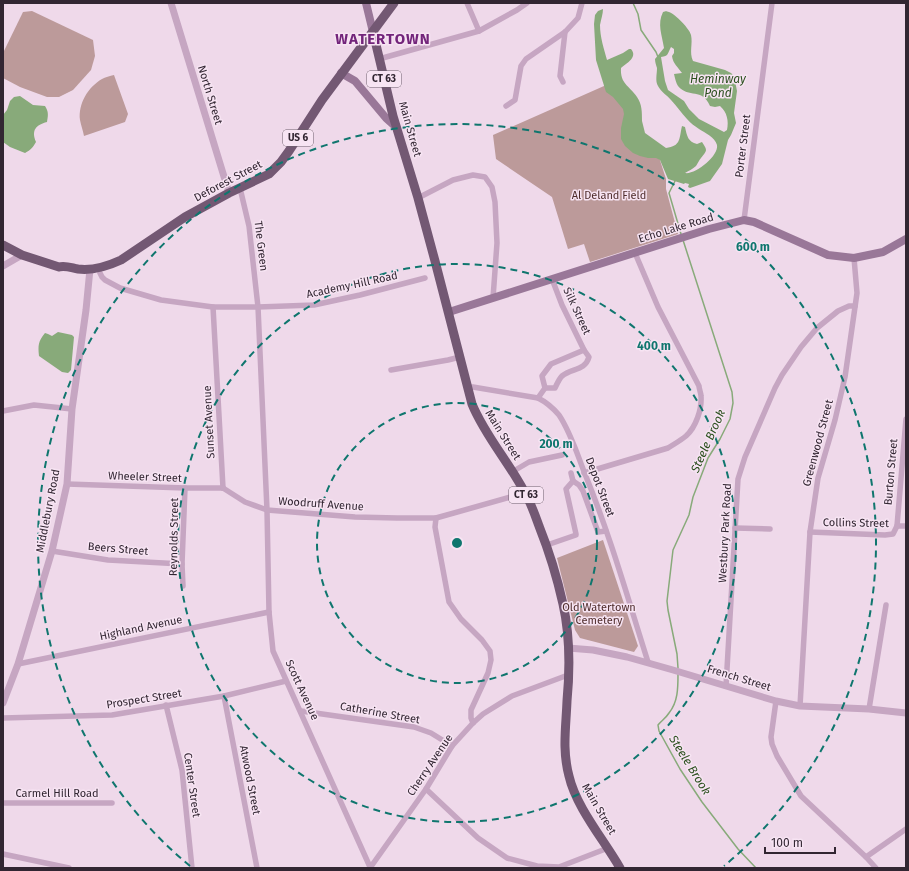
<svg xmlns="http://www.w3.org/2000/svg" width="909" height="871" viewBox="0 0 909 871" font-family="'Fira Sans',sans-serif">
<style>
.green{fill:#bc9a9a}
.water{fill:#88aa7a;fill-rule:evenodd}
.lines{fill:none;stroke-linecap:round;stroke-linejoin:round}
.stream{stroke:#88aa7a;stroke-width:1.5}
.minor{stroke:#c6a6c2;stroke-width:5.5}
.tertiary{stroke:#c6a6c2;stroke-width:7}
.secondary{stroke:#997798;stroke-width:8}
.primary{stroke:#735873;stroke-width:9}
.ring{fill:none;stroke:#0f766e;stroke-width:2;stroke-dasharray:7 5}
.labels{text-anchor:middle;dominant-baseline:central;stroke-width:3;stroke-linejoin:round;paint-order:stroke}
.shield{fill:#f7e4f3;stroke:#6d5f6c;stroke-width:1}
.shield-label{font-size:10px;font-weight:bold;fill:#322632}
.street-label{font-size:11px;fill:#322632;stroke:#f7e4f3}
.park-label{font-size:11px;fill:#4f2d2c;stroke:#f7e4f3}
.water-label{font-size:12px;font-style:italic;fill:#2c501f;stroke:#f7e4f3}
.district-label{font-size:15px;font-weight:bold;letter-spacing:1px;fill:#73257b;stroke:#f7e4f3}
.centre{fill:#0f766e;stroke:#f7e4f3;stroke-width:2}
.ring-label{font-size:12px;text-anchor:middle;font-weight:bold;fill:#0f766e;stroke:#f7e4f3;stroke-width:3;stroke-linejoin:round;paint-order:stroke}
</style>
<rect width="100%" height="100%" fill="#efd9ea"/>
<g class="green">
<path d="M32,11L93,40L95,56L91,70L73,90L59,97H47L20,87L3,78V53L23,12Z"/>
<path d="M114,75L128,114L125,122L84,136C83,131 81,125 80,120C78,104 88,87 102,79C105,77 110,76 114,75Z"/>
<path d="M613,82L633,120L659,157L666,179V189L678,234L590,262L584,244L568,249L552,197L496,159L493,135Z"/>
<path d="M603,540L638,646L634,652L580,638L575,630L557,558Z"/>
</g>
<g class="water">
<path d="M603,9C603,14 601,19 600,25C600,37 604,49 607,60L623,53L629,49H631C638,57 627,63 621,68C620,84 629,85 637,97C642,104 642,112 642,121C643,125 644,129 645,133L666,148C681,146 679,139 682,126L685,127C687,136 688,142 697,144L702,142C708,151 707,150 701,158C699,160 698,163 696,166C693,169 688,171 685,173C695,175 719,156 717,145C715,137 705,133 699,129C695,126 690,123 687,119C681,113 677,106 671,100C667,95 661,92 658,86C655,81 657,74 657,68C656,65 655,62 655,59L664,48C662,35 657,24 663,12C666,11 666,11 669,12C675,14 690,29 691,35C693,44 689,52 693,61L725,70L731,73L734,76L737,91L734,113L736,123L731,135L728,140L722,164L710,181L693,187L690,188L688,187L689,184L685,183L684,184L668,179L660,160L656,158H648L640,156L633,153L625,146L621,139V128L624,114L623,109L613,97L606,92L596,60L594,24L595,15L598,11ZM671,47L674,49V53L672,56C673,64 678,67 682,73L674,74C675,78 676,83 678,86C689,99 702,87 710,106L715,107L720,106C727,112 729,121 727,130L724,132L699,119L689,109L684,101L668,90L665,81L661,57C669,56 667,54 671,47Z"/>
<path d="M20,96L33,105L45,106C49,112 48,116 47,122C36,125 31,130 36,142C33,147 31,150 25,153L10,147L3,142V115L7,110L10,101L14,97Z"/>
<path d="M58,332L72,335L74,337L71,370L68,373L62,372L39,356C38,345 38,342 45,333L48,334L52,336Z"/>
</g>
<g class="lines">
<g class="stream">
<path d="M633,3L638,14L641,30L656,52L658,57"/>
<path d="M676,180L675,181L669,193L681,234"/>
<path d="M678,668L677,654L668,610L667,601L673,550L689,515L693,497L708,458L720,439L730,419L733,403L732,392L683,240"/>
<path d="M678,674C678,688 678,702 669,713C666,718 661,721 658,725L659,731L680,769L702,802L738,849L756,868"/>
</g>
<g class="minor">
<path d="M467,3L479,31"/>
<path d="M379,59L479,31L517,10L527,3"/>
<path d="M563,82L560,76L565,32"/>
<path d="M506,106L515,100L521,66L526,59L565,32L578,18L582,3"/>
<path d="M240,188L249,226L258,307L267,510L269,612L273,651L370,867"/>
<path d="M418,198L453,180L473,175L485,177L492,187L495,202L497,243L493,298"/>
<path d="M744,220L772,3"/>
<path d="M100,273L102,277L105,280L120,288L161,300L213,307H258L314,305L360,295L425,278"/>
<path d="M213,307L223,488"/>
<path d="M391,370L448,360L460,357"/>
<path d="M467,387H473L538,398C546,402 553,408 559,415C571,433 577,454 585,474C610,535 628,599 648,662"/>
<path d="M545,388H555C557,384 559,379 562,376C572,368 585,371 589,357L584,350"/>
<path d="M538,398L545,388L542,376L551,364L584,350L562,305L552,279"/>
<path d="M3,411L34,405L72,409"/>
<path d="M512,472L529,462L562,455"/>
<path d="M571,473L573,481"/>
<path d="M584,473L668,448C674,444 680,441 686,436C696,427 702,409 701,396C701,393 699,389 699,386L658,307L635,253"/>
<path d="M573,481L579,485L583,491L598,532L606,531"/>
<path d="M67,484L185,488H223"/>
<path d="M223,488L245,502L267,510L355,517L397,518H436L525,493"/>
<path d="M436,518L435,527L449,602L461,619L482,640L490,651L491,660L488,673L471,710V718L473,723"/>
<path d="M897,526H906"/>
<path d="M735,528L770,529"/>
<path d="M810,532L885,535L893,534L897,526L906,419"/>
<path d="M547,545L576,535V534L566,489L573,481"/>
<path d="M52,551L108,560L182,564"/>
<path d="M183,586L182,564L185,488"/>
<path d="M18,664L269,612"/>
<path d="M726,686L738,479L745,457L775,388L782,375L801,347L817,328L838,311L849,306H855"/>
<path d="M224,696L257,868"/>
<path d="M776,701L771,737L772,744L777,756L801,796L866,857L876,868"/>
<path d="M166,705L182,770L192,868"/>
<path d="M800,706L810,532L818,478L835,420L845,377L857,293L854,258"/>
<path d="M869,709L886,605"/>
<path d="M301,711L414,727L431,733L452,746"/>
<path d="M3,718L112,715L224,696L286,681"/>
<path d="M426,789L478,838L507,858L537,866L559,867L608,848"/>
<path d="M3,803H112"/>
<path d="M3,854L69,868"/>
<path d="M866,857L906,829"/>
<path d="M370,868L426,789L452,746L473,723L483,714L512,696L568,675"/>
</g>
<g class="tertiary">
<path d="M171,3L229,193"/>
<path d="M3,266L22,255"/>
<path d="M568,648L593,650L627,657L673,670L776,701L800,706L869,709L906,713"/>
<path d="M3,703L18,664L52,551L67,484L72,409L86,310L90,269"/>
</g>
<g class="secondary">
<path d="M366,3L373,32"/>
<path d="M341,73L355,81L386,118L396,127"/>
<path d="M449,312L709,229L744,220L754,222L828,255L854,258L883,252L906,239"/>
</g>
<g class="primary">
<path d="M373,32L393,116L418,198L435,261L472,404C485,436 509,462 525,493C531,503 535,515 539,526C549,551 557,577 563,604C570,635 570,669 567,701C566,727 562,750 569,776C576,807 604,840 620,868"/>
<path d="M3,245L22,255L59,267C65,265 72,268 78,269C93,271 108,266 121,260L185,217L229,193L269,174L281,162L289,151L322,100L394,3"/>
</g>
</g>
<g class="ring">
<circle cx="457" cy="543" r="140"/>
<circle cx="457" cy="543" r="279"/>
<path d="M190 866A419 419 0 1 1 724 866"/>
</g>
<g class="labels">
<g class="shield">
<rect x="367" y="71" width="34" height="16" rx="3"/>
<rect x="283" y="130" width="30" height="16" rx="3"/>
<rect x="509" y="487" width="34" height="16" rx="3"/>
</g>
<g class="shield-label">
<text x="384" y="79">CT 63</text>
<text x="298" y="138">US 6</text>
<text x="526" y="495">CT 63</text>
</g>
<g class="street-label">
<text transform="translate(210 95) rotate(73)">North Street</text>
<text transform="translate(410 129) rotate(74)">Main Street</text>
<text transform="translate(743 146) rotate(-83)">Porter Street</text>
<text transform="translate(228 181) rotate(-28)">Deforest Street</text>
<text transform="translate(676 228) rotate(-17)">Echo Lake Road</text>
<text transform="translate(261 246) rotate(83)">The Green</text>
<text transform="translate(352 285) rotate(-12)">Academy Hill Road</text>
<text transform="translate(577 311) rotate(65)">Silk Street</text>
<text transform="translate(209 422) rotate(-93)">Sunset Avenue</text>
<text transform="translate(503 435) rotate(58)">Main Street</text>
<text transform="translate(818 443) rotate(-75)">Greenwood Street</text>
<text transform="translate(891 472) rotate(-85)">Burton Street</text>
<text transform="translate(145 477) rotate(2)">Wheeler Street</text>
<text transform="translate(600 487) rotate(69)">Depot Street</text>
<text transform="translate(321 504) rotate(4)">Woodruff Avenue</text>
<text transform="translate(48 511) rotate(-79)">Middlebury Road</text>
<text transform="translate(856 523) rotate(1)">Collins Street</text>
<text transform="translate(725 533) rotate(-87)">Westbury Park Road</text>
<text transform="translate(174 537) rotate(-89)">Reynolds Street</text>
<text transform="translate(118 549) rotate(5)">Beers Street</text>
<text transform="translate(141 628) rotate(-12)">Highland Avenue</text>
<text transform="translate(739 678) rotate(17)">French Street</text>
<text transform="translate(302 690) rotate(65)">Scott Avenue</text>
<text transform="translate(144 699) rotate(-9)">Prospect Street</text>
<text transform="translate(380 713) rotate(10)">Catherine Street</text>
<text transform="translate(430 765) rotate(-56)">Cherry Avenue</text>
<text transform="translate(250 780) rotate(79)">Atwood Street</text>
<text transform="translate(192 785) rotate(82)">Center Street</text>
<text x="57" y="793">Carmel Hill Road</text>
<text transform="translate(599 809) rotate(60)">Main Street</text>
</g>
<g class="park-label">
<text x="609" y="195">Al Deland Field</text>
<text x="599" y="607">Old Watertown<tspan x="599" dy="13">Cemetery</tspan></text>
</g>
<g class="water-label">
<text x="718" y="79">Heminway<tspan x="718" dy="14">Pond</tspan></text>
<text transform="translate(708 441) rotate(-66)">Steele Brook</text>
<text transform="translate(690 765) rotate(58)">Steele Brook</text>
</g>
<g class="district-label">
<text x="383" y="39">WATERTOWN</text>
</g>
</g>
<circle cx="457" cy="543" r="6" class="centre"/>
<g class="ring-label">
<text x="753" y="251">600 m</text>
<text x="654" y="350">400 m</text>
<text x="556" y="448">200 m</text>
</g>
<rect width="909" height="871" fill="none" stroke="#322632" stroke-width="8"/>
<path d="M765 847v6h70v-6" fill="none" stroke="#322632" stroke-width="2"/>
<text x="771" y="847" font-size="12" fill="#322632" stroke="#f7e4f3" stroke-width="3" paint-order="stroke">100 m</text>
</svg>
